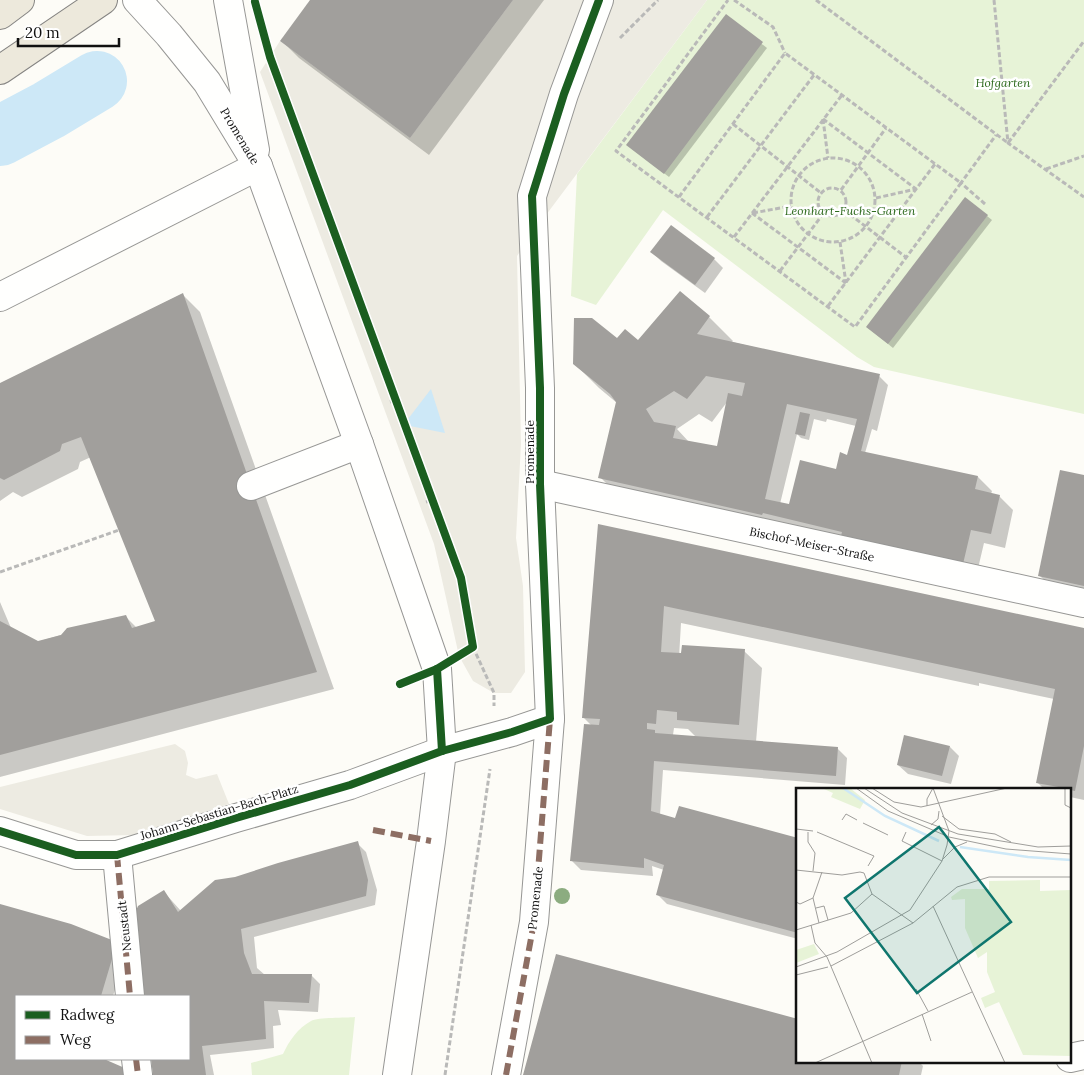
<svg xmlns="http://www.w3.org/2000/svg" width="1084" height="1075" viewBox="0 0 1084 1075" font-family="Lora,serif">
<style>
.green{fill:#e7f3d7}
.plaza{fill:#edebe2}
.water{fill:#cde8f7}
.shadow{fill:#0003;fill-rule:evenodd}
.lines{fill:none;stroke-linecap:round;stroke-linejoin:round}
.river{stroke:#cde8f7;stroke-width:60}
.building{fill:#a19f9c;fill-rule:evenodd}
.minor-casing{stroke:#979795;stroke-width:30}
.major-casing{stroke:#858482;stroke-width:30}
.path{stroke:#b9b9b8;stroke-width:3;stroke-dasharray:5 2.5;stroke-linecap:butt}
.minor{stroke:#fffffe;stroke-width:28}
.major{stroke:#ede9dc;stroke-width:28}
.quiet{stroke:#8d6e63;stroke-width:6;stroke-dasharray:12 6;stroke-linecap:butt}
.cycleway-casing{stroke:#fff;stroke-width:11}
.cycleway{stroke:#1b5e20;stroke-width:8}
.tree{fill:#8cac80}
.labels{text-anchor:middle;dominant-baseline:central;stroke-width:5;stroke-linejoin:round;paint-order:stroke}
.park-label{font-size:12px;font-style:italic;fill:#2f6b1f;stroke:#fff}
.street-label{font-size:12px;fill:#111;stroke:#fff}
.inset-river{fill:none;stroke:#cde8f7;stroke-width:2.5}
.inset-road{fill:none;stroke:#9f9e9b;stroke-width:1}
.view{fill:#0f766e;fill-opacity:0.15;stroke:#0f766e;stroke-width:2.5}
.inset-edge{fill:none;stroke:#111;stroke-width:2.5}
</style>
<rect width="100%" height="100%" fill="#fdfcf7"/>
<g class="green">
<path d="M707,0H1084V414L874,367L857,357L663,210L596,305L571,296L577,174Z"/>
<path d="M355,1017L349,1075H252L251,1063L283,1054C289,1041 298,1028 311,1021C318,1017 346,1018 355,1017Z"/>
</g>
<g class="plaza">
<path d="M513,0H707L534,231L517,256L521,444L516,538L523,586L525,672L511,693H494L473,681L459,656L434,544L260,72L280,41L410,138Z"/>
<path d="M175,744L185,751L188,763L186,775L196,779L217,774L229,804L135,835L87,836L0,809V787Z"/>
</g>
<path class="water" d="M431,389L445,433L410,426L408,419Z"/>
<g class="shadow">
<path d="M312,0H544L429,155L299,58L282,41Z"/>
<path d="M726,16L767,48L669,177L632,149Z"/>
<path d="M987,216L992,220L893,348L872,331Z"/>
<path d="M652,252L714,259L723,268L705,293L661,261Z"/>
<path d="M182,294L200,312L334,689L0,777V602L11,628L37,642L125,616L137,628L157,622L91,457L80,462L78,469L22,497L13,492L0,501V384Z"/>
<path d="M709,317L733,341L732,342L879,376L888,385L877,431L872,429L865,453L978,477L992,491L991,494L999,496L1013,510L1005,548L984,543L976,577L624,501L600,477L617,403L599,388L575,364L617,340L638,342ZM727,402L718,447L689,442L677,429L699,414L712,422ZM814,419L826,422L827,419L856,426L848,456L837,470L790,506L780,504L797,434L801,438L809,440Z"/>
<path d="M1084,477V604L1063,599L1039,575Z"/>
<path d="M599,526L1084,630V800L1070,797V789H1044L1037,782L1054,699L979,683V686L681,623L679,658L744,651L762,668L756,742L837,748L847,758L845,785L663,770L660,815L676,819L798,839V939L667,904L658,895L664,870L652,866L653,876L581,870L572,861L592,726L583,717ZM674,728L688,729L696,737L673,735Z"/>
<path d="M950,747L959,756L951,784L908,774L898,765Z"/>
<path d="M357,843L366,852L377,890L375,905L254,937L257,968L265,975H311L320,984L318,1012L278,1010L281,1025L273,1026L274,1048L210,1055L214,1075H155L153,1059H189V996H144L137,913L164,892L181,911L234,878Z"/>
<path d="M0,905L126,953L113,996H16V1059H101L127,1070L0,1075Z"/>
<path d="M798,1061H918L923,1066L921,1075H525Z"/>
</g>
<g class="lines">
<path class="river" d="M0,136L49,110L97,81"/>
</g>
<g class="building">
<path d="M310,0H513L410,138L280,41Z"/>
<path d="M726,14L763,42L664,174L626,145Z"/>
<path d="M965,197L988,215L888,344L866,327Z"/>
<path d="M671,225L715,258L695,285L650,252Z"/>
<path d="M680,291L710,316L697,334L880,374L861,451L978,476L975,489L1000,495L991,534L971,530L963,564L841,536L842,532L763,513L762,515L598,478L616,402L610,394L573,364L574,318H592L617,338L625,329L638,340ZM706,376L745,383L742,396L728,393L717,446L673,438L676,426L654,422L646,409L674,391L687,399ZM787,404L857,419L847,455L840,452L836,469L800,460L789,504L765,499Z"/>
<path d="M183,293L317,672L0,755V621L38,641L61,635L67,628L126,615L132,628L155,621L81,437L62,444L60,451L4,480L0,478V383Z"/>
<path d="M800,412L810,414L805,436L795,434Z"/>
<path d="M1060,470L1084,475V586L1038,576Z"/>
<path d="M598,524L1084,628V746L1075,791L1070,790V789L1036,783L1055,689L664,606L661,652L681,653L682,645L745,649L739,725L677,720V712L657,710L656,724L647,723V729L655,730V733L838,747L836,776L654,761L651,811L675,818L679,806L798,838V933L656,895L664,865L644,858V868L570,861L584,724L599,725L600,719L582,718Z"/>
<path d="M904,735L950,746L942,776L897,765Z"/>
<path d="M358,841L368,880L366,896L241,929L244,953L252,974H312L309,1003L264,1001L266,1039L202,1046L206,1075H153L151,1059H189V996H143L135,913L138,906L164,890L178,912L215,880L235,877L278,863Z"/>
<path d="M0,904L71,924L117,942L101,996H16V1059H104L127,1069L128,1075H0Z"/>
<path d="M556,954L798,1019V1061H902L899,1075H523Z"/>
</g>
<g class="lines">
<g class="minor-casing">
<g id="minor">
<path d="M137,0L169,35L207,82L258,166L359,444L437,669L442,751L431,841L397,1075"/>
<path d="M228,0L255,150"/>
<path d="M0,297L258,166"/>
<path d="M540,484L1084,603"/>
<path d="M251,486L359,444"/>
<path d="M0,831L76,855H117L236,818L350,785L442,751L512,732L550,719L540,484V388L532,196L564,94L599,0"/>
<path d="M117,855L130,996"/>
<path d="M1070,1058L1084,1055"/>
<path d="M136,1059L138,1075"/>
<path d="M506,1075L534,922L550,719"/>
</g>
</g>
<g class="major-casing">
<g id="major">
<path d="M0,15L20,0"/>
<path d="M0,70L103,0"/>
</g>
</g>
<g class="path">
<path d="M734,0L773,27L785,53"/>
<path d="M816,0L1008,143L1084,41"/>
<path d="M994,0L1008,143L1084,197"/>
<path d="M620,38L658,0"/>
<path d="M823,119L916,189"/>
<path d="M823,119L828,158"/>
<path d="M733,124L821,193"/>
<circle cx="833" cy="200" r="42"/>
<path d="M1046,169L1084,156"/>
<circle cx="832" cy="202" r="14"/>
<path d="M841,190L886,128"/>
<path d="M679,197L785,53L961,183L855,327L616,151L728,0"/>
<path d="M876,198L916,189"/>
<path d="M985,204L961,183L996,135"/>
<path d="M844,210L907,258"/>
<path d="M752,213L846,283"/>
<path d="M753,213L791,206"/>
<path d="M707,217L814,75"/>
<path d="M734,237L842,95"/>
<path d="M840,242L846,283"/>
<path d="M780,271L823,214"/>
<path d="M349,286L353,283"/>
<path d="M828,306L935,164"/>
<path d="M390,402L396,400"/>
<path d="M426,502L432,500"/>
<path d="M0,572L119,530"/>
<path d="M473,647L494,693V706"/>
<path d="M445,1075L490,769"/>
</g>
<use href="#minor" class="minor"/>
<use href="#major" class="major"/>
<g class="quiet">
<path d="M373,830L431,841"/>
<path d="M117,855L130,996"/>
<path d="M136,1059L138,1075"/>
<path d="M506,1075L534,922L550,719"/>
</g>
<g class="cycleway-casing">
<g id="cycleway">
<path d="M255,2L270,57L461,578L473,647L437,669L400,684"/>
<path d="M437,669L442,751"/>
<path d="M0,831L76,855H117L236,818L350,785L442,751L512,732L550,719L540,484V388L532,196L564,94L599,0"/>
</g>
</g>
<use href="#cycleway" class="cycleway"/>
</g>
<circle class="tree" cx="562" cy="896" r="8"/>
<g class="labels">
<g class="park-label">
<text x="1003" y="82">Hofgarten</text>
<text x="850" y="210">Leonhart-Fuchs-Garten</text>
</g>
<g class="street-label">
<text transform="translate(240 136) rotate(59)">Promenade</text>
<text transform="translate(529 452) rotate(-90)">Promenade</text>
<text transform="translate(812 544) rotate(12)">Bischof-Meiser-Straße</text>
<text transform="translate(219 812) rotate(-17)">Johann-Sebastian-Bach-Platz</text>
<text transform="translate(535 898) rotate(-84)">Promenade</text>
<text transform="translate(124 926) rotate(-96)">Neustadt</text>
</g>
</g>
<g transform="translate(796 788)">
<rect width="275" height="275" fill="#fdfcf7"/>
<path d="M54,0L69,12L64,21L35,9L37,5L28,1ZM244,92V103L275,102V268L227,267L203,214L189,220L185,210L199,204L191,184V164L182,170L169,140V111L156,112L155,109L166,101H193V93ZM18,156L23,166L0,175V162Z" fill="#e7f3d7"/>
<path class="inset-river" d="M47,0L89,28L143,53M164,59L232,69L275,72"/>
<path class="inset-road" d="M60,0L92,23L153,49L210,61L275,66M68,0L106,25L162,46L242,59L275,58M76,0L98,14L125,19L211,0M269,0V17L275,20M131,18V11L137,0M146,28L163,41L199,46L215,54M46,32L50,26L61,32M67,35L92,47M135,37L142,31L143,23M0,41L17,43M12,44V54L19,65L17,83M21,44L78,68L72,78M110,44L106,53L146,73M147,71L159,59L171,54M0,82L46,87L64,84L68,85L76,106L117,135L161,99L193,89H275M0,114L4,116L17,110M137,118L209,275M20,120L28,118L32,132M23,135L17,110L26,84M15,137L19,155L31,169L76,275M0,142L55,125L76,106M35,178L117,135M0,179L41,164L114,122L146,73L151,57L153,43L137,0M0,187L32,179M120,201L132,223M126,226L135,253M19,275L176,204"/>
<path class="view" d="M143,39L215,134L121,205L49,110Z"/>
<rect width="275" height="275" class="inset-edge"/>
</g>
<rect x="15" y="995" width="175" height="65" fill="#ffffff" stroke="#a0a0a0"/>
<rect x="25" y="1011" width="25" height="8" fill="#1b5e20" stroke="#a0a0a0"/>
<text x="60" y="1020" font-size="15" fill="#111111">Radweg</text>
<rect x="25" y="1036" width="25" height="8" fill="#8d6e63" stroke="#a0a0a0"/>
<text x="60" y="1045" font-size="15" fill="#111111">Weg</text>
<path d="M18 38v8h101v-8" fill="none" stroke="#111111" stroke-width="2.5"/>
<text x="25" y="38" font-size="15" fill="#111111" stroke="#ffffff" stroke-width="4" paint-order="stroke">20 m</text>
</svg>
